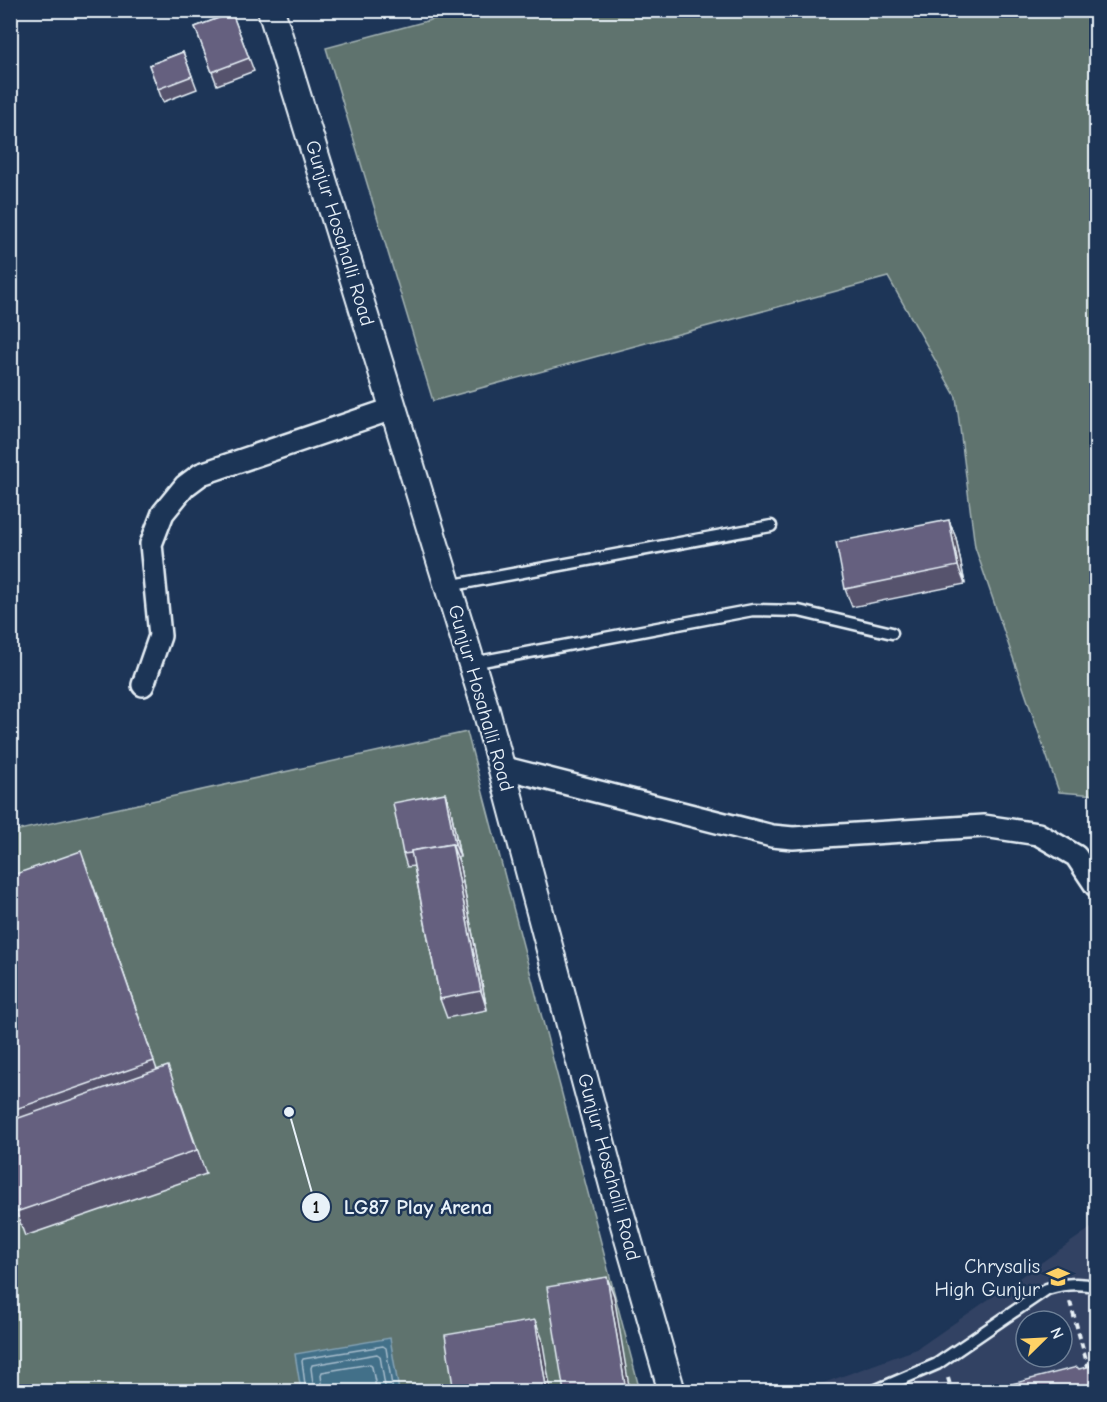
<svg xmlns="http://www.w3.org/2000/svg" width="1107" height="1402" viewBox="0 0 1107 1402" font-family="'Comic Neue',sans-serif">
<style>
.built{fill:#334263;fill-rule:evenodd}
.green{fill:#5e736e;stroke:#a3b2b3;stroke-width:1.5}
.water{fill:#436f89;stroke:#85a3b5;stroke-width:1.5}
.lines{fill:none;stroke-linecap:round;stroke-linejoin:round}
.shore{stroke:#a6bdcc;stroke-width:1.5}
.service-casing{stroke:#e8f1f8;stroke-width:15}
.minor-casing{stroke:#e8f1f8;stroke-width:26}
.tertiary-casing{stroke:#e8f1f8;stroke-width:30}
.path{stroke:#e8f1f8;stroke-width:4;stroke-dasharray:6 4.5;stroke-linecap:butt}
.service{stroke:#1d3557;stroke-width:10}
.minor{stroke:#1d3557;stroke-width:21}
.tertiary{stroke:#1d3557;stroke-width:26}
.wall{fill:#57536d;stroke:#e8f1f8;stroke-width:1.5}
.shaded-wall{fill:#474459;stroke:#e8f1f8;stroke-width:1.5}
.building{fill:#65617f;stroke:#e8f1f8;stroke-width:1.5}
.labels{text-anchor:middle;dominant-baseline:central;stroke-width:5;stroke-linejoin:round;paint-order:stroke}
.street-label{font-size:20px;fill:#e8f1f8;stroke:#1d3557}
.poi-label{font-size:20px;fill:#e8f1f8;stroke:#1d3557;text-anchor:end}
.leader{fill:none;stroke:#e8f1f8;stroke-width:2}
.callout-dot{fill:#e8f1f8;stroke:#1d3557;stroke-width:2}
.mark-label{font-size:18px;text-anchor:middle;font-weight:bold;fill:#111}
.callout-label{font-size:21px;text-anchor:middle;font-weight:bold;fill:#e8f1f8;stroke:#1d3557;stroke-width:5;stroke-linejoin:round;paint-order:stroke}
</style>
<rect width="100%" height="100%" fill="#1d3557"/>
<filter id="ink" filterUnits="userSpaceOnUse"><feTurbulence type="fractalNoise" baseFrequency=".0167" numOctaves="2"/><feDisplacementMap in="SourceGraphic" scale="12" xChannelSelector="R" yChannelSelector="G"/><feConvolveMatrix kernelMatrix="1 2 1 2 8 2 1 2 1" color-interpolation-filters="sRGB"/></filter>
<g filter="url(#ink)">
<path class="built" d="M1091,1228L1096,1234V1391L799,1392L917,1349ZM1026,1321H1062V1357H1026Z"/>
<g class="green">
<path d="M468,10L1096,11V795L1059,792L975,547L956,397L888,277L433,401L326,48Z"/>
<path d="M467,732L640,1391H11L10,832Z"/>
</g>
<path class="water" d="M390,1338L399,1391H301L295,1354Z"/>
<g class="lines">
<g class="shore">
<path d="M306,1392L302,1361L303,1359L383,1346L386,1348L393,1392"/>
<path d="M314,1392L311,1368L312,1365L377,1354L380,1356L386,1392"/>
<path d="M323,1392L321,1375L322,1372L370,1364L372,1367L377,1392"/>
</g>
<g class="service-casing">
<g id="service">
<path d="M448,586L771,526"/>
<path d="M472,663L753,610L799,611L892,633"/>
<path d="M872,1392L937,1364L1047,1289C1064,1284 1079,1282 1096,1287"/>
</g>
</g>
<g class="minor-casing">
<g id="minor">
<path d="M143,685L160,636L151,544L163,513L185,486L201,474L395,408"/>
<path d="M501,767L772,836L793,838L984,826L1038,834L1076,856L1096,886"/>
</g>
</g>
<g class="tertiary-casing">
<path id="tertiary" d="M271,10L486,710L616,1197L672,1392"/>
</g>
<g class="path">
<path d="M1070,1302L1089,1370"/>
<path d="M948,1378L952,1392"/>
</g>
<use href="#service" class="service"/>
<use href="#minor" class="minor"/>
<use href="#tertiary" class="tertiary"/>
</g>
<g class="wall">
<path d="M232,13L254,71L217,85L195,27Z"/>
<path d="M183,52L197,89L163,102L149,65Z"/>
<path d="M956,538L965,584L852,607L845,589Z"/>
<path d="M450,806L460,857H457L459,862L487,1010L447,1018L440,999L414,866L407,867L403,854Z"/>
<path d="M10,876H90L157,1070L177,1091L206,1174L25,1236L10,1195Z"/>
</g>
<g class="shaded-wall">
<path d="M949,520L956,538L965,584L958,566Z"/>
<path d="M445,793L450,806L460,857L455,844Z"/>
<path d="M452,844L459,862L487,1010L481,991Z"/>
<path d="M607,1277L614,1296L630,1392L626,1391Z"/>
<path d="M535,1320L542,1338L551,1392H547Z"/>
</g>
<g class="building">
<path d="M232,13L249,58L212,72L195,27Z"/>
<path d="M183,52L192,76L158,89L149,65Z"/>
<path d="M949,520L958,566L845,589L836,542Z"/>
<path d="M445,793L455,844L452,845V844L411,851V853L403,854L393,803Z"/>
<path d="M452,844L481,991L440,999L411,851Z"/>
<path d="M81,851L154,1061L10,1111V876Z"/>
<path d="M168,1066L197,1150L16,1212L10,1195V1121Z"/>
<path d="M607,1277L626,1391L564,1392L547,1287Z"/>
<path d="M535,1320L547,1392H454L445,1335Z"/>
<path d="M1096,1365V1392H981L1077,1367L1079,1369Z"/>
</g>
</g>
<defs>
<g id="school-bare" transform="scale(1.8)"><path d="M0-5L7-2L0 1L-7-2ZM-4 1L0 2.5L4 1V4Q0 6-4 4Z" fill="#ffd166" stroke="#1d3557" stroke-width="2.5" paint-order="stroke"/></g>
</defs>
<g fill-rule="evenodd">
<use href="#school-bare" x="1058" y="1277"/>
</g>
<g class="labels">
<g class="street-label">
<text transform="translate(340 233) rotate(73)">Gunjur Hosahalli Road</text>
<text transform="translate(481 698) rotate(74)">Gunjur Hosahalli Road</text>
<text transform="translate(609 1167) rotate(75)">Gunjur Hosahalli Road</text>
</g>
<g class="poi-label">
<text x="1040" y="1266">Chrysalis<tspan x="1040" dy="23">High Gunjur</tspan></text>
</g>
</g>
<path class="leader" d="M289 1112L316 1207"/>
<g class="callout-dot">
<circle cx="289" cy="1112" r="6"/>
<circle cx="316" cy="1207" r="15"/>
</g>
<g class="mark-label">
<text x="316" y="1213">1</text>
</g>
<g class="callout-label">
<text x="418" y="1214">LG87 Play Arena</text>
</g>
<rect width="1107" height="1402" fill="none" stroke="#1d3557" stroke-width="36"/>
<rect x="18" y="18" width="1071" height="1366" fill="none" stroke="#e8f1f8" stroke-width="2" filter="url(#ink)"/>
<g transform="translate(1044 1339) rotate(66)"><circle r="28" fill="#1d3557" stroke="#6e8097" stroke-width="1.5"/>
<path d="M0-4.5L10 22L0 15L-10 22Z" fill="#ffd166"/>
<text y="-9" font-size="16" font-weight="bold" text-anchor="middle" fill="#e8f1f8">N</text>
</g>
</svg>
